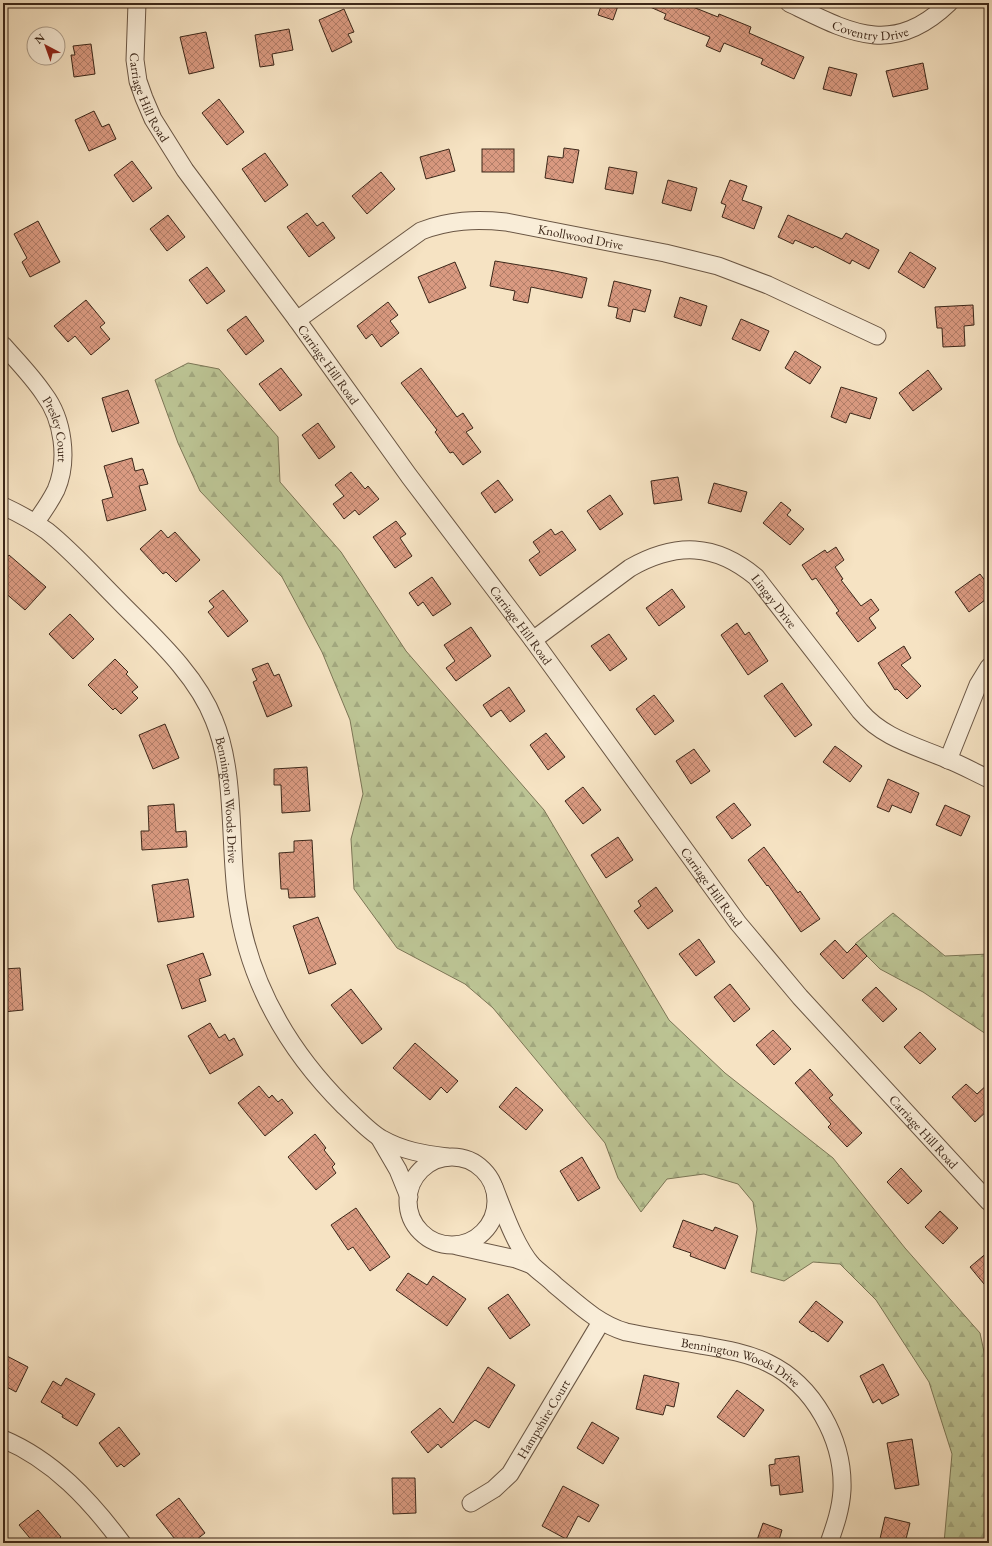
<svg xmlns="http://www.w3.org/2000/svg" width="992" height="1546" viewBox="0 0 992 1546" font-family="'EB Garamond',serif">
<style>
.forest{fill:url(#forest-firs);stroke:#7c7656}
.building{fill:url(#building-cross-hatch);stroke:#3c2719}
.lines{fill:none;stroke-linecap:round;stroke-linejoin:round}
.minor-casing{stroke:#6a5644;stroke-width:19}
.minor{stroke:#f9edd8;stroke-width:17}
.labels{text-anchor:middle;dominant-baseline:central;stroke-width:4;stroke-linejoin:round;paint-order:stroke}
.street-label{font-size:13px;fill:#3c2719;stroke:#f9edd8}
</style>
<defs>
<pattern id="forest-firs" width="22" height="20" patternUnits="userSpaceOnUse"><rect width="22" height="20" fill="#bcc494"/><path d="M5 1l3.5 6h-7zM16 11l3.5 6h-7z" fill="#a2a87f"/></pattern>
<pattern id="building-cross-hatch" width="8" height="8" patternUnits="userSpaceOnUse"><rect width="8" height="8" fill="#da9a81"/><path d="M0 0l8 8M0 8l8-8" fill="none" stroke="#b27e69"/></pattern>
</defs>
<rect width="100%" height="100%" fill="#f6e3c3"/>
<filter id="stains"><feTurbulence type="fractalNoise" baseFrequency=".005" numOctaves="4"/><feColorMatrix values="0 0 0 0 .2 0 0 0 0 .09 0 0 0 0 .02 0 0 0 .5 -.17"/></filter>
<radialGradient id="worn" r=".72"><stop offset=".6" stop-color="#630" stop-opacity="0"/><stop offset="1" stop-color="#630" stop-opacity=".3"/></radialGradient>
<g class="forest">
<path d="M188,363L219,369L278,437L280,482L341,552L406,651L544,810L669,1020L725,1073L833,1158L905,1248L980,1333L989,1375V1543H944L952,1454L929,1382L876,1300L840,1264L813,1262L784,1281L751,1272L757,1229L753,1202L738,1184L704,1174L667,1179L641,1212L618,1178L605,1143L493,1008L465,984L397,948L354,889L351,839L363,794L350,720L322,652L282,577L200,491L178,443L155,380Z"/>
<path d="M893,913L945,956L989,954V1036L923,992L880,969L855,944Z"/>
</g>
<g class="building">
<path d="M602,3H619L613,20L598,15Z"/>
<path d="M641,3H683L718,17L719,14L751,27L749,33L804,57L794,79L761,64L763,59L724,43L720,52L706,46L710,37L664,19L666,14Z"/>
<path d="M344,9L354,32L348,34L352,42L332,52L319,20Z"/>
<path d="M289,29L293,50L272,54L274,65L260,67L255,35Z"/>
<path d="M206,32L214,68L189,74L180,37Z"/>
<path d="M91,44L95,74L74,77L71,55H75L73,46Z"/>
<path d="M923,63L928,89L893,97L886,71Z"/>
<path d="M829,67L857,74L851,96L823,89Z"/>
<path d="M219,99L244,132L227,145L202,113Z"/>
<path d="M94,111L102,127L109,124L116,139L89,151L75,120Z"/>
<path d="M564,148L579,150L573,183L545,178L548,156L563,158Z"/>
<path d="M449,149L455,171L426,179L420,157Z"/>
<rect x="482" y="149" width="32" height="23"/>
<path d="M265,153L288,185L265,202L242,169Z"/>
<path d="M132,161L152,188L133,202L114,175Z"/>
<path d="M609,167L637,172L633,194L605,189Z"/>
<path d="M381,172L395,189L367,214L352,196Z"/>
<path d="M668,180L697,188L691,211L662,203Z"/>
<path d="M730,180L747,186L742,200L762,207L754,229L722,217L726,205L721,203Z"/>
<path d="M307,213L317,226L323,222L335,238L309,257L287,227Z"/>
<path d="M168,215L185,237L167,251L150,229Z"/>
<path d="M788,215L842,239L846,233L879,250L869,269L852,260L850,264L815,246L813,248L795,240L793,244L778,237Z"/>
<path d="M38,221L60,262L30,277L22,262L27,258L14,234Z"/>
<path d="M910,252L936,268L924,288L898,272Z"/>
<path d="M495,261L555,271L587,278L582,298L531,287L528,303L513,300L515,291L490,286Z"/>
<path d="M455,262L466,288L429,303L418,277Z"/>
<path d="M207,267L225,291L207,304L189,280Z"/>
<path d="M614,281L651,290L645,312L633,309L630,322L616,318L618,308L608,306Z"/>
<path d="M680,297L707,306L701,326L674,317Z"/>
<path d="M86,300L105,323L100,327L110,339L91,355L75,336L68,342L54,326Z"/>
<path d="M388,302L398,315L390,321L399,333L381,347L372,334L366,339L357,326Z"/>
<path d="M973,305L974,325L964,326L965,346L943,347L942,328H937L935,307Z"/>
<path d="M246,316L264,341L246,355L227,330Z"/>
<path d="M741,319L769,331L760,351L732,339Z"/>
<path d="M795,351L821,367L810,384L785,368Z"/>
<path d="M281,368L302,395L280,411L259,384Z"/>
<path d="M421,368L457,417L463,413L473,428L466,432L481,452L463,465L453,452L450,453L435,432L437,430L401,383Z"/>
<path d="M928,370L942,389L913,411L899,393Z"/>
<path d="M841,387L877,398L870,419L850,413L846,423L831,417Z"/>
<path d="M128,390L139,423L112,432L102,398Z"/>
<path d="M318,423L335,447L319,459L302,435Z"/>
<path d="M132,458L135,471L143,469L148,484L139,486L146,510L107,521L102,500L113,497L104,466Z"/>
<path d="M351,472L365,489L368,486L379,499L359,515L355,510L344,519L333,504L344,496L335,485Z"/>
<path d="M678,477L682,500L654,504L651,481Z"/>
<path d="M498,480L513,500L495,513L481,493Z"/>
<path d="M714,483L747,492L741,512L708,503Z"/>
<path d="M610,495L623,514L600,530L587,511Z"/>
<path d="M781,502L791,510L787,515L804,529L790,545L763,523Z"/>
<path d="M396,521L406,534L400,538L412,556L395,568L373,537Z"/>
<path d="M551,529L555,535L562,531L576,550L540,576L529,560L540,552L533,542Z"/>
<path d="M161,530L168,538L175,532L200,560L176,582L166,572L163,574L140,549Z"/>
<path d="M836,547L844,560L835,567L843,579L841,580L861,606L871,599L879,610L869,618L876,628L858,642L836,613L839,611L816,578L812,580L802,565L825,550L827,553Z"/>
<path d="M9,555L46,587L25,610L3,591V562Z"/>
<path d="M980,574L989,586V597L969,612L955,592Z"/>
<path d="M432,577L451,604L433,616L423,602L418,606L409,593Z"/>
<path d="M672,589L685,607L659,626L646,608Z"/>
<path d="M223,590L248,621L228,637L208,612L214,607L209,601Z"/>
<path d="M70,614L94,639L73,659L49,634Z"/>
<path d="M737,623L745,635L749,632L768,661L748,675L721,635Z"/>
<path d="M471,627L491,656L456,681L446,668L455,661L444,645Z"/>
<path d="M609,634L627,659L610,671L591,646Z"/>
<path d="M904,646L911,658L901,665L921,686L907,699L897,689L895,690L878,663Z"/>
<path d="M115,659L128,672L126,674L138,687L132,692L138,698L121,714L115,708L113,710L88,685Z"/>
<path d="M268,663L274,676L279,674L292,706L267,717L253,682L257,680L252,669Z"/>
<path d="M782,683L812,725L795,737L764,696Z"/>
<path d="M509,687L525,711L510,722L501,710L491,717L483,705Z"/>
<path d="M654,695L674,721L655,735L636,709Z"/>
<path d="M165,724L179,758L153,769L139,735Z"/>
<path d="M546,733L565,757L548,770L530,745Z"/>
<path d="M835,746L862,766L850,782L823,762Z"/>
<path d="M694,749L710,771L691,784L676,761Z"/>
<path d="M307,767L310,811L282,813L281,785H274V769Z"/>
<path d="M888,779L919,793L911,813L892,805L889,812L877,807Z"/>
<path d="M583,787L601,810L583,824L565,801Z"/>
<path d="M734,803L751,825L732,839L716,817Z"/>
<path d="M174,804L176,832L186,831L187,847L142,850L141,831H149L148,806Z"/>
<path d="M945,805L970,816L961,836L936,825Z"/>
<path d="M618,837L633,860L606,878L591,855Z"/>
<path d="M312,840L315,897L289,898L288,889H281L279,853L294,852V841Z"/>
<path d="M764,847L798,893L800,891L820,919L801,932L768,885L767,886L748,860Z"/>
<path d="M188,879L194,917L158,922L152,885Z"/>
<path d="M656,887L673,911L648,929L634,911L641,906L638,901Z"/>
<path d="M318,917L336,964L309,974L293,926Z"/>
<path d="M699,939L715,962L696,976L679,954Z"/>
<path d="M835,940L847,953L856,944L867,956L843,979L820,954Z"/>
<path d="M203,953L211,975L199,979L206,1001L182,1009L167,965Z"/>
<path d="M20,968L23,1010L3,1012V969Z"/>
<path d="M730,984L750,1009L734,1022L714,997Z"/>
<path d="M876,987L897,1009L883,1022L862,1000Z"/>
<path d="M351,989L382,1029L362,1044L331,1005Z"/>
<path d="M210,1023L219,1038L225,1034L229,1041L234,1038L243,1055L210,1074L188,1036Z"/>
<path d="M773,1030L791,1049L774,1065L756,1045Z"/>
<path d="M920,1032L936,1049L920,1064L904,1047Z"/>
<path d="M415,1043L458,1081L447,1093L441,1087L430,1100L393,1068Z"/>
<path d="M810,1069L833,1095L829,1098L862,1133L847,1147L828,1127L831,1124L795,1083Z"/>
<path d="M989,1083V1109L975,1122L952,1097L966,1084L977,1094Z"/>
<path d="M259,1086L269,1098L272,1095L278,1102L282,1099L293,1113L265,1136L238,1103Z"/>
<path d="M516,1087L543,1110L526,1130L499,1107Z"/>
<path d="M315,1134L326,1148L324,1150L335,1164L332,1167L336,1173L316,1190L288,1157Z"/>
<path d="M582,1157L600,1188L578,1201L560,1171Z"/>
<path d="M901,1168L922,1191L908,1204L887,1182Z"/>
<path d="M356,1208L390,1257L370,1271L353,1247L348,1250L331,1225Z"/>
<path d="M940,1211L958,1228L943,1244L925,1227Z"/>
<path d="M683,1220L713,1231L715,1227L738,1236L725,1269L690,1256L691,1253L673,1247Z"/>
<path d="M989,1251V1290L970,1267Z"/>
<path d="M408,1273L427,1285L433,1276L466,1299L447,1326L396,1290Z"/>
<path d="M508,1294L530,1325L510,1339L488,1308Z"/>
<path d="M816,1301L843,1322L828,1342L813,1331L812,1332L799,1322Z"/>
<path d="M3,1354L28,1367L16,1392L3,1385Z"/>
<path d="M883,1364L899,1395L882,1404L879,1399L873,1403L860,1376Z"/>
<path d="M488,1367L515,1385L489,1428L475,1420L441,1448L438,1444L428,1453L411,1432L440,1408L453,1423Z"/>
<path d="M644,1375L679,1383L674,1407L666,1405L663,1415L636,1409Z"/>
<path d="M66,1378L95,1394L77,1426L62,1417L63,1415L41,1402L53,1381L61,1386Z"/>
<path d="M737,1390L764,1410L744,1437L717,1417Z"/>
<path d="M592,1422L619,1438L603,1464L577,1448Z"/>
<path d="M119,1427L140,1454L124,1467L121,1464L117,1467L99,1443Z"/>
<path d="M912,1439L919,1485L895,1489L887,1443Z"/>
<path d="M799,1456L803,1492L780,1495L779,1485L771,1486L769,1465L775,1464V1459Z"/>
<path d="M392,1478H415L416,1513L393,1514Z"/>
<path d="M563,1486L599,1505L589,1522L578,1516L566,1539L542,1526Z"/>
<path d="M179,1498L205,1533L192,1543H178L156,1515Z"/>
<path d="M38,1510L61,1537L54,1543H34L19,1525Z"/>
<path d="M885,1517L910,1523L905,1543H879Z"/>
<path d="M763,1523L782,1530L778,1543H756Z"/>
</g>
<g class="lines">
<g class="minor-casing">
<g id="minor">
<path id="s1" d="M137,3L135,60L138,81L144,98L153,119L185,170L297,320L409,476L533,640L738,923L800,997L989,1202"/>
<path id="s2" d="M789,3C849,32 892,58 949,3"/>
<path id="s3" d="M297,320L421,231C449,220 476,219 506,222L665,253L718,266L768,285L877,336"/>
<path id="s4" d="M3,345C17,361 32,376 44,394C63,419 69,460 56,490C50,502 43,512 35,523"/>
<path id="s5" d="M3,506C18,513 33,521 47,531C72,551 94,576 117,599C151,634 196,673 214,720C236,773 229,843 237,900C248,980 287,1049 344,1106C355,1116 369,1132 382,1139C403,1151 424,1154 447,1157"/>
<path id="s6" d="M533,640L630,568C676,542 715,543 756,577L860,711C882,737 913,745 944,758C960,764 974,772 989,779"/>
<path d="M948,760L978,685L989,667"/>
<path d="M380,1139L398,1170L409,1197"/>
<circle cx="452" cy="1201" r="44"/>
<path id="s7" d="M494,1187C504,1212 515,1245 532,1265C539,1272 548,1278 555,1285C578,1304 598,1324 626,1332C651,1337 676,1341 701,1345C724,1349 748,1353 768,1363C814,1385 844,1440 842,1490C841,1509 835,1526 829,1543"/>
<path d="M457,1246L516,1259L532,1265"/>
<path d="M3,1439C53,1460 90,1500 122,1543"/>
<path id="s8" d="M471,1503L494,1489L510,1474L601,1322"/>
</g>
</g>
<use href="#minor" class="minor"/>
</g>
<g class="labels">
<g class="street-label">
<text stroke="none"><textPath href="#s2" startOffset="87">Coventry Drive</textPath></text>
<text stroke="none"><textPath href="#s1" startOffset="97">Carriage Hill Road</textPath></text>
<text stroke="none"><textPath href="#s3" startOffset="315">Knollwood Drive</textPath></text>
<text stroke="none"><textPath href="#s1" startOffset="421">Carriage Hill Road</textPath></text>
<text stroke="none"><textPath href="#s4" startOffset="102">Presley Court</textPath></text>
<text stroke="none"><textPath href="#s6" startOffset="287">Lingay Drive</textPath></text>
<text stroke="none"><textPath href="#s1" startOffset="745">Carriage Hill Road</textPath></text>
<text stroke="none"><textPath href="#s5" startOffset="386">Bennington Woods Drive</textPath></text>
<text stroke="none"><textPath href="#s1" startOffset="1069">Carriage Hill Road</textPath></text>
<text stroke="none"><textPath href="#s1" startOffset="1393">Carriage Hill Road</textPath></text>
<text stroke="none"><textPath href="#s7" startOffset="323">Bennington Woods Drive</textPath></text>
<text stroke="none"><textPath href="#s8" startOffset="113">Hampshire Court</textPath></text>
</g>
</g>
<rect width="992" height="1546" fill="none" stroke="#f6e3c3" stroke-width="16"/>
<rect x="4" y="4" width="984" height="1538" fill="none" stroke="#3c2719" stroke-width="2"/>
<rect x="8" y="8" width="976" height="1530" fill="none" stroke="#3c2719"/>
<g transform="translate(46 46) rotate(319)"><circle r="19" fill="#f9edd8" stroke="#ad9e8c"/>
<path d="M0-3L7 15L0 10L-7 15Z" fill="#8f2418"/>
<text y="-6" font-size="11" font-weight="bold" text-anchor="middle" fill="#3c2719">N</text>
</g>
<rect width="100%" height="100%" filter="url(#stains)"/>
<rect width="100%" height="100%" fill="url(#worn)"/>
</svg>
